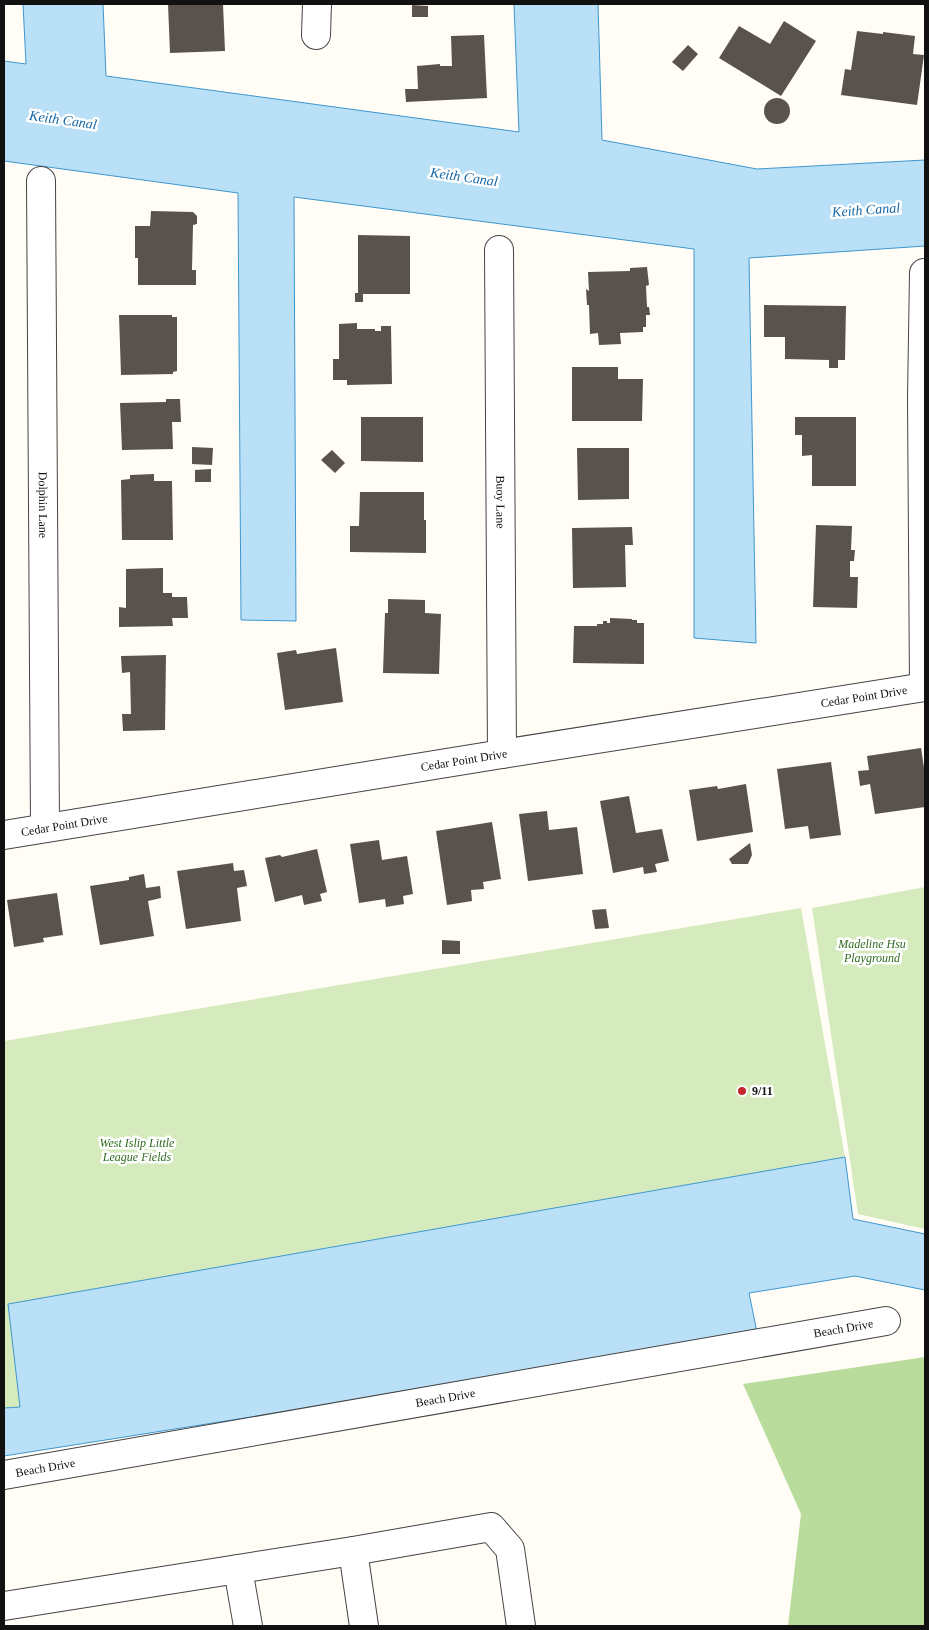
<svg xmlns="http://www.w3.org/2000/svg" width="929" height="1630" viewBox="0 0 929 1630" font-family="Georgia,serif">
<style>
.green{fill:#d5ebbd}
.forest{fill:#b9dc9c}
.water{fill:#b9e0f7;stroke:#3f96cf}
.building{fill:#5a524d}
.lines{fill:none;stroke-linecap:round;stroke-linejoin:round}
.minor-casing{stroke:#444;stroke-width:30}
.minor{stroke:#fff;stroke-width:28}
.poi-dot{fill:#c4262e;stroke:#fff;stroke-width:2}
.labels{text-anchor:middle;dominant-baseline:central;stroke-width:5;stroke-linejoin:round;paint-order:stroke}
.street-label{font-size:12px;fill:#111;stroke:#fff}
.park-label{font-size:12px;font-style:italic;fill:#2f6b1f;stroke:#fff}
.poi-label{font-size:12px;font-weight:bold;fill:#111;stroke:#fff;text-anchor:start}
.water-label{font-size:14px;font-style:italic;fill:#1768a6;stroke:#fff}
</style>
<rect width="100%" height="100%" fill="#fffdf5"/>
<g class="green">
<path d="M925,887V1229L858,1214L812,908Z"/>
<path d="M801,908L845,1157L8,1304L20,1407L4,1408V1041Z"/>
</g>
<path class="forest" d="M925,1357V1626H788L801,1514L743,1384Z"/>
<g class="water">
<path d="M23,4H103L106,76L519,132L514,4H598L602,140L757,169L925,160V246L749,258L756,643L694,638V249L294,197L296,621L241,620L238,193L4,161V61L26,64Z"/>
<path d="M845,1157L853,1219L925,1234V1290L855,1276L749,1293L758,1337L4,1456V1408L20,1407L8,1304Z"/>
</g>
<g class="building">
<path d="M168,4H223L225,51L170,53Z"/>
<path d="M412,5L428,6V17H412Z"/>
<path d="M784,21L816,41L781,96L719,58L739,26L770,44Z"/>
<path d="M857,31L883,34V32L915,36L913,54L924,55L917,105L841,95L845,69L851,70Z"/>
<path d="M484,35L487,98L406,102L405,89H418L417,66L440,64V66H452L451,36Z"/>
<path d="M688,45L698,54L683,71L672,62Z"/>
<circle cx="777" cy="111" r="13"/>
<path d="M151,211L193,212L197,216V224L193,225L192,270H196V285H138V258H135V226H150Z"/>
<path d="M358,235L410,236V294H363V302H355V293H358Z"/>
<path d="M647,267L649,285L646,286L647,307H649L650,315H646V327H643V332L620,333L621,344L599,345L598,333L590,334L589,305H587L586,289L589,291L588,272L630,271V268Z"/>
<path d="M764,305L846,306L845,360H838V368H829V360L785,359V337H764Z"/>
<path d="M119,315H172V317H177V371L173,372V374L121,375Z"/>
<path d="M357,323V329H375V331H381V326H391L392,384L347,385V380H333V359H339V324Z"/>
<path d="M572,367H618V379H643L642,421H572Z"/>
<path d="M166,399H180L181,422H172L173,449L122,450L120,403L166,402Z"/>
<path d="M361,417H423V462L361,461Z"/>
<path d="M795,417H856V486H812V455L802,456V435H795Z"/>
<path d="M192,447L213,448L212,465L192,464Z"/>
<path d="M577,448H629V499L578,500Z"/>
<path d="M332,450L345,463L335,473L321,460Z"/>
<path d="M211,469V482H195V470Z"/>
<path d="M154,474V481H172L173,540H122L121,480L130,479V475Z"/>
<path d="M360,492H424V520H426V553L350,552V526H359Z"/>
<path d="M816,525L852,526L851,550H855L854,561H850V577H858L857,608L813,607Z"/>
<path d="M632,527L633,545H625L626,587L573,588L572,528Z"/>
<path d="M163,568V593H172V597H187L188,618H172L173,626L119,627V607L126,608V569Z"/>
<path d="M388,599L425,600V613L441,614L439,674L383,673L385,613H388Z"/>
<path d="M610,618L632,619V624V620H637V623H644V664L573,663L574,626H597V624H603V621H607V623H610Z"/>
<path d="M336,648L343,702L285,710L277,653L296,650L297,654Z"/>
<path d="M166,655L165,730L123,731L122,714H131L130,672L122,673L121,656Z"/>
<path d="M921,748L925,774V807L875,814L870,784L860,786L858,771L869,770L867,756Z"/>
<path d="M831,762L841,835L810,839L808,826L785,829L777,769Z"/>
<path d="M746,784L753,832L697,841L689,790L717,786L718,789Z"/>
<path d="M629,796L636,833L662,829L669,861L655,864L657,872L644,874L643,867L613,873L600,801Z"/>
<path d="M547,811L549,830L577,827L583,874L528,881L519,814Z"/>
<path d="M492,822L501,879L483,882L484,889L471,890L472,901L447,905L436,831Z"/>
<path d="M379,840L382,860L407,856L413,894L403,896L404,904L386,907L385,899L359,903L350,844Z"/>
<path d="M750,843L752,855L748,864H732L729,859Z"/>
<path d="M317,849L327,892L320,894L322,901L304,905L302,895L275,902L265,858L280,855L282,857Z"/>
<path d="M233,863L234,871L244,870L247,886L237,888L241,921L186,929L177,871Z"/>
<path d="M144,874L146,888L160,886L161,898L148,901L154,936L100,945L90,886L129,880V877Z"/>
<path d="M57,893L63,935L43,938L44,942L14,947L7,900Z"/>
<path d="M606,909L609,928L595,929L592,910Z"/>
<path d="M442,940L460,941V954H442Z"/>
</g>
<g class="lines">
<g class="minor-casing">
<g id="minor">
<path d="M316,35L317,4"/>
<path id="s1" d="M41,181L45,828"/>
<path id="s2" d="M499,250L502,754"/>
<path d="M924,687L922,398L924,273"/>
<path id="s3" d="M4,835L502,754L925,687"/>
<path id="s4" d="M4,1475L886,1321"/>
<path d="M353,1551L364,1626"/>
<path d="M238,1569L353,1551L491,1527L510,1549L521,1626"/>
<path d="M4,1606L238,1569L248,1626"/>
</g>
</g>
<use href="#minor" class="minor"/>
</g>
<circle class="poi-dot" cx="742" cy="1091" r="5"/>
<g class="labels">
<g class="street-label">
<text stroke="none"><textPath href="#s2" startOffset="252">Buoy Lane</textPath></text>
<text stroke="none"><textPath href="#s1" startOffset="324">Dolphin Lane</textPath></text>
<text stroke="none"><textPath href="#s3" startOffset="871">Cedar Point Drive</textPath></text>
<text stroke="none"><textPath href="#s3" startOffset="466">Cedar Point Drive</textPath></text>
<text stroke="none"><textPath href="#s3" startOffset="61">Cedar Point Drive</textPath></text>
<text stroke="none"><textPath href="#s4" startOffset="852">Beach Drive</textPath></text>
<text stroke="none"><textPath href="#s4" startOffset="448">Beach Drive</textPath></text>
<text stroke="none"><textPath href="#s4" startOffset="42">Beach Drive</textPath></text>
</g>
<g class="park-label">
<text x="872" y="944">Madeline Hsu<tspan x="872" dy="14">Playground</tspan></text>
<text x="137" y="1143">West Islip Little<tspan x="137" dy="14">League Fields</tspan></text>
</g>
<g class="poi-label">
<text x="752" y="1091">9/11</text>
</g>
<g class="water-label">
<text transform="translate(63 120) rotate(8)">Keith Canal</text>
<text transform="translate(464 177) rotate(8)">Keith Canal</text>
<text transform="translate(866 210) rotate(-4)">Keith Canal</text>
</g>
</g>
<rect width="929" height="1630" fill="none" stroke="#111111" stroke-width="10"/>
</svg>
